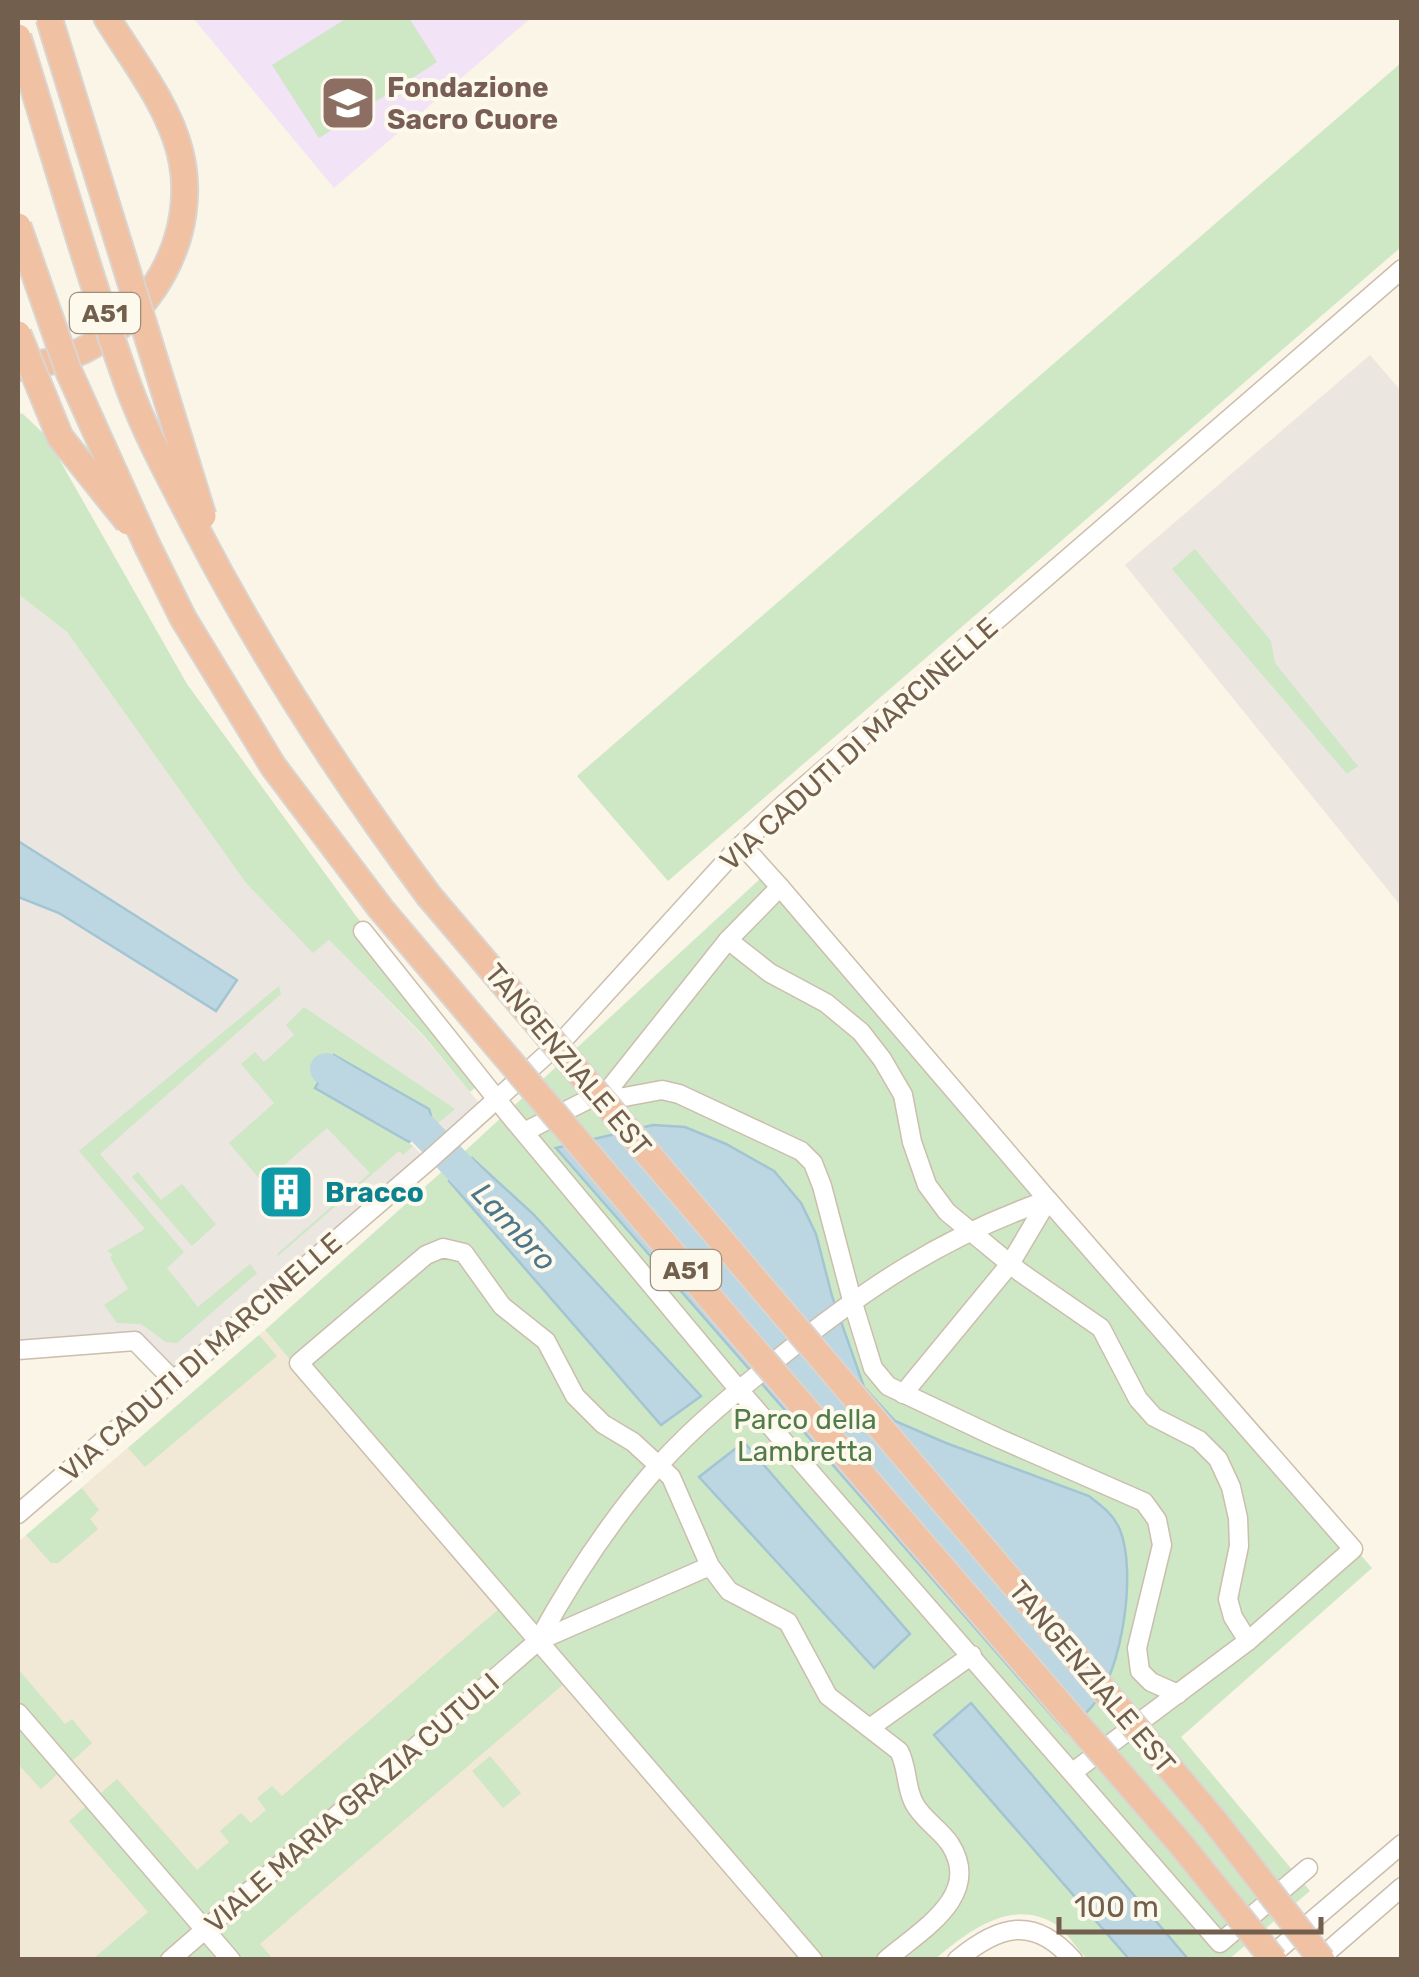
<svg xmlns="http://www.w3.org/2000/svg" width="1419" height="1977" viewBox="0 0 1419 1977" font-family="Rubik,sans-serif">
<style>
.residential{fill:#f1e8d5}
.industrial{fill:#ebe6e0}
.education{fill:#f2e3f7}
.green{fill:#cee7c5}
.water{fill:#bcd7e2;stroke:#a3c5d3;stroke-width:2.5}
.lines{fill:none;stroke-linecap:round;stroke-linejoin:round}
.river{stroke:#bcd7e2;stroke-width:32}
.minor-casing{stroke:#cbbead;stroke-width:21}
.highway-casing{stroke:#dad5d1;stroke-width:29}
.minor{stroke:#fff;stroke-width:18}
.highway{stroke:#f0c1a2;stroke-width:25}
.highway-bridge-casing{stroke:#dad5d1;stroke-width:29;stroke-linecap:butt}
.highway-bridge{stroke:#f0c1a2;stroke-width:25}
.labels{text-anchor:middle;dominant-baseline:central;stroke-width:8;stroke-linejoin:round;paint-order:stroke}
.shield{fill:#fdf9ec;stroke:#9c8d7d;stroke-width:2.5}
.shield-label{font-size:25px;font-weight:bold;fill:#725f4d}
.education-label{font-size:28px;font-weight:bold;fill:#785e54;stroke:#fdf9ec;text-anchor:start}
.street-label{font-size:28px;fill:#725f4d;stroke:#fdf9ec}
.culture-label{font-size:28px;font-weight:bold;fill:#0d838f;stroke:#fdf9ec;text-anchor:start}
.park-label{font-size:28px;fill:#517c49;stroke:#fdf9ec}
.water-label{font-size:30px;font-style:italic;fill:#4c778a;stroke:#fdf9ec}
</style>
<rect width="100%" height="100%" fill="#faf5e6"/>
<path class="residential" d="M265,1330L541,1655L803,1959H18V1542Z"/>
<g class="industrial">
<path d="M1370,355L1401,391V906L1125,565Z"/>
<path d="M18,594L67,632L246,883L314,952L329,940L424,1037L485,1110L452,1139L432,1119L429,1109L316,1088L409,1142L428,1161L173,1380L143,1346L18,1350V897L237,980L18,841Z"/>
</g>
<path class="education" d="M193,18H531L334,188Z"/>
<g class="green">
<path d="M347,18H409L437,62L319,138L272,65Z"/>
<path d="M1401,63V247L668,881L577,776Z"/>
<path d="M18,413L23,414L46,436L187,684L356,916L490,1075L470,1092L424,1036L329,940L313,953L246,883L67,632L18,594Z"/>
<path d="M1195,549L1271,641L1275,663L1358,766L1347,774L1172,569Z"/>
<path d="M772,868L1372,1568L1181,1737L1310,1891L1229,1959H1087C1077,1949 1067,1932 1055,1924C1011,1897 967,1932 935,1959H803L565,1683L260,1944L273,1959H93L148,1912L69,1821L117,1779L197,1870L229,1842L220,1831L241,1813L251,1823L266,1810L257,1798L272,1786L282,1796L500,1608L265,1330L465,1151Z"/>
<path d="M279,986L281,994L100,1154L184,1252L167,1268L198,1307L250,1264L257,1273L177,1343L166,1342L141,1324L117,1323L104,1305L128,1289L110,1257L113,1255L107,1251L145,1229L79,1151Z"/>
<path d="M304,1007L455,1109L437,1124L429,1109L316,1088L413,1146L403,1155L399,1151L278,1256L277,1254L370,1173L327,1128L263,1183L229,1143L274,1103L241,1064L255,1052L264,1062L294,1035L286,1025Z"/>
<path d="M138,1172L161,1200L182,1184L216,1224L192,1246L132,1177Z"/>
<path d="M259,1335L277,1356L145,1467L128,1448Z"/>
<path d="M82,1488L99,1510L90,1519L98,1529L58,1563H51L26,1535Z"/>
<path d="M18,1669L65,1724L72,1719L92,1743L41,1789L18,1764Z"/>
<path d="M490,1756L521,1793L503,1808L472,1771Z"/>
</g>
<g class="water">
<path d="M18,841L237,980L216,1011L59,913L18,897Z"/>
<path d="M334,1055L429,1109L432,1119L409,1142L315,1088Z"/>
<path d="M653,1125L685,1127L726,1144L774,1171L801,1203L816,1234L832,1296L864,1387L895,1421L946,1443L1089,1496C1102,1506 1114,1515 1120,1530C1137,1572 1122,1670 1094,1704C1086,1714 1075,1723 1066,1732L556,1148Z"/>
<path d="M472,1158L533,1214L701,1396L661,1425L449,1181Z"/>
<path d="M744,1442L910,1634L874,1668L699,1477Z"/>
<path d="M971,1703L1188,1959H1129L934,1735Z"/>
</g>
<g class="lines">
<path class="river" d="M326,1069L422,1129L489,1199"/>
<g class="minor-casing">
<g id="minor">
<path d="M752,856L780,887L728,940L610,1088L619,1098L662,1090L679,1094L801,1151L813,1163L822,1186L852,1300L873,1368L888,1386L998,1438L1144,1502L1157,1520L1162,1545L1137,1648L1140,1671L1151,1682L1178,1694"/>
<path d="M780,887L1048,1200L1010,1264L903,1394"/>
<path d="M363,931L507,1112L739,1390L1220,1943L1308,1868"/>
<path d="M728,940L770,973L826,1003L861,1032L882,1059L903,1095L912,1142L927,1185L947,1212L1020,1272L1101,1328L1138,1399L1154,1417L1199,1440L1218,1459L1231,1487L1238,1518L1239,1546L1228,1599L1233,1617L1248,1641"/>
<path d="M524,1132L605,1091"/>
<path d="M18,1350L135,1341L173,1380"/>
<path d="M18,1514L428,1161L567,1036L736,850L783,805L1402,269"/>
<path d="M538,1641L710,1566"/>
<path d="M18,1713L231,1960"/>
<path d="M871,1727L972,1655"/>
<path d="M170,1960L538,1641C572,1579 612,1518 659,1465C695,1425 737,1391 779,1358C865,1289 943,1236 1048,1200L1353,1549L1248,1641L1073,1772"/>
<path d="M813,1960L299,1363L426,1255L443,1248L464,1253L502,1306L546,1341L575,1396L603,1424L633,1442L671,1477L710,1566L729,1591L788,1622L828,1696L899,1751C908,1767 905,1786 914,1803C922,1819 940,1829 950,1844C983,1896 921,1930 886,1960"/>
<path d="M957,1960C999,1925 1034,1915 1073,1960"/>
<path d="M1266,1960L1402,1844"/>
<path d="M1318,1960L1402,1887"/>
</g>
</g>
<g class="highway-casing">
<path id="highway" d="M18,368C35,364 54,362 70,356C149,325 201,236 180,152C168,104 132,59 107,18"/>
</g>
<use href="#minor" class="minor"/>
<use href="#highway" class="highway"/>
<g class="highway-bridge-casing">
<g id="highway-bridge">
<path d="M49,18L203,516"/>
<path d="M18,37C54,153 87,271 128,385C146,435 173,483 197,530C264,659 342,779 429,896L1214,1820L1322,1960"/>
<path d="M18,226L69,372L147,545L183,618L273,766L381,909L739,1332L1179,1842L1274,1960"/>
<path d="M18,334L60,437L128,522"/>
</g>
</g>
<use href="#highway-bridge" class="highway-bridge"/>
</g>
<defs>
<g id="school-square" transform="scale(2.875)"><rect x="-9" y="-9" width="18" height="18" rx="4" fill="#8d6e63" stroke="#fdf9ec"/><path d="M0-5L7-2L0 1L-7-2ZM-4 1L0 2.5L4 1V4Q0 6-4 4Z" fill="#fff"/></g>
<g id="building-square" transform="scale(2.875)"><rect x="-9" y="-9" width="18" height="18" rx="4" fill="#0f9aa8" stroke="#fdf9ec"/><path d="M-4-6H4V6H1V3H-1V6H-4ZM-2.5-4.3h1.7v1.8h-1.7ZM.8-4.3h1.7v1.8H.8ZM-2.5-1h1.7V.8h-1.7ZM.8-1h1.7V.8H.8Z" fill="#fff"/></g>
</defs>
<g fill-rule="evenodd">
<use href="#school-square" x="348" y="103"/>
<use href="#building-square" x="286" y="1192"/>
</g>
<g class="labels">
<g class="shield">
<rect x="70" y="293" width="70" height="40" rx="8"/>
<rect x="651" y="1250" width="70" height="40" rx="8"/>
</g>
<g class="shield-label">
<text x="105" y="313">A51</text>
<text x="686" y="1270">A51</text>
</g>
<g class="education-label">
<text x="387" y="87">Fondazione<tspan x="387" dy="32">Sacro Cuore</tspan></text>
</g>
<g class="street-label">
<text transform="translate(859 744) rotate(-42)">VIA CADUTI DI MARCINELLE</text>
<text transform="translate(568 1060) rotate(50)">TANGENZIALE EST</text>
<text transform="translate(201 1357) rotate(-41)">VIA CADUTI DI MARCINELLE</text>
<text transform="translate(1092 1677) rotate(50)">TANGENZIALE EST</text>
<text transform="translate(352 1803) rotate(-41)">VIALE MARIA GRAZIA CUTULI</text>
</g>
<g class="culture-label">
<text x="325" y="1192">Bracco</text>
</g>
<g class="park-label">
<text x="805" y="1419">Parco della<tspan x="805" dy="32">Lambretta</tspan></text>
</g>
<g class="water-label">
<text transform="translate(514 1227) rotate(47)">Lambro</text>
</g>
</g>
<rect width="1419" height="1977" fill="none" stroke="#725f4d" stroke-width="40"/>
<path d="M1059 1917v15h262v-15" fill="none" stroke="#725f4d" stroke-width="5"/>
<text x="1074" y="1917" font-size="30" fill="#725f4d" stroke="#fdf9ec" stroke-width="8" paint-order="stroke">100 m</text>
</svg>
